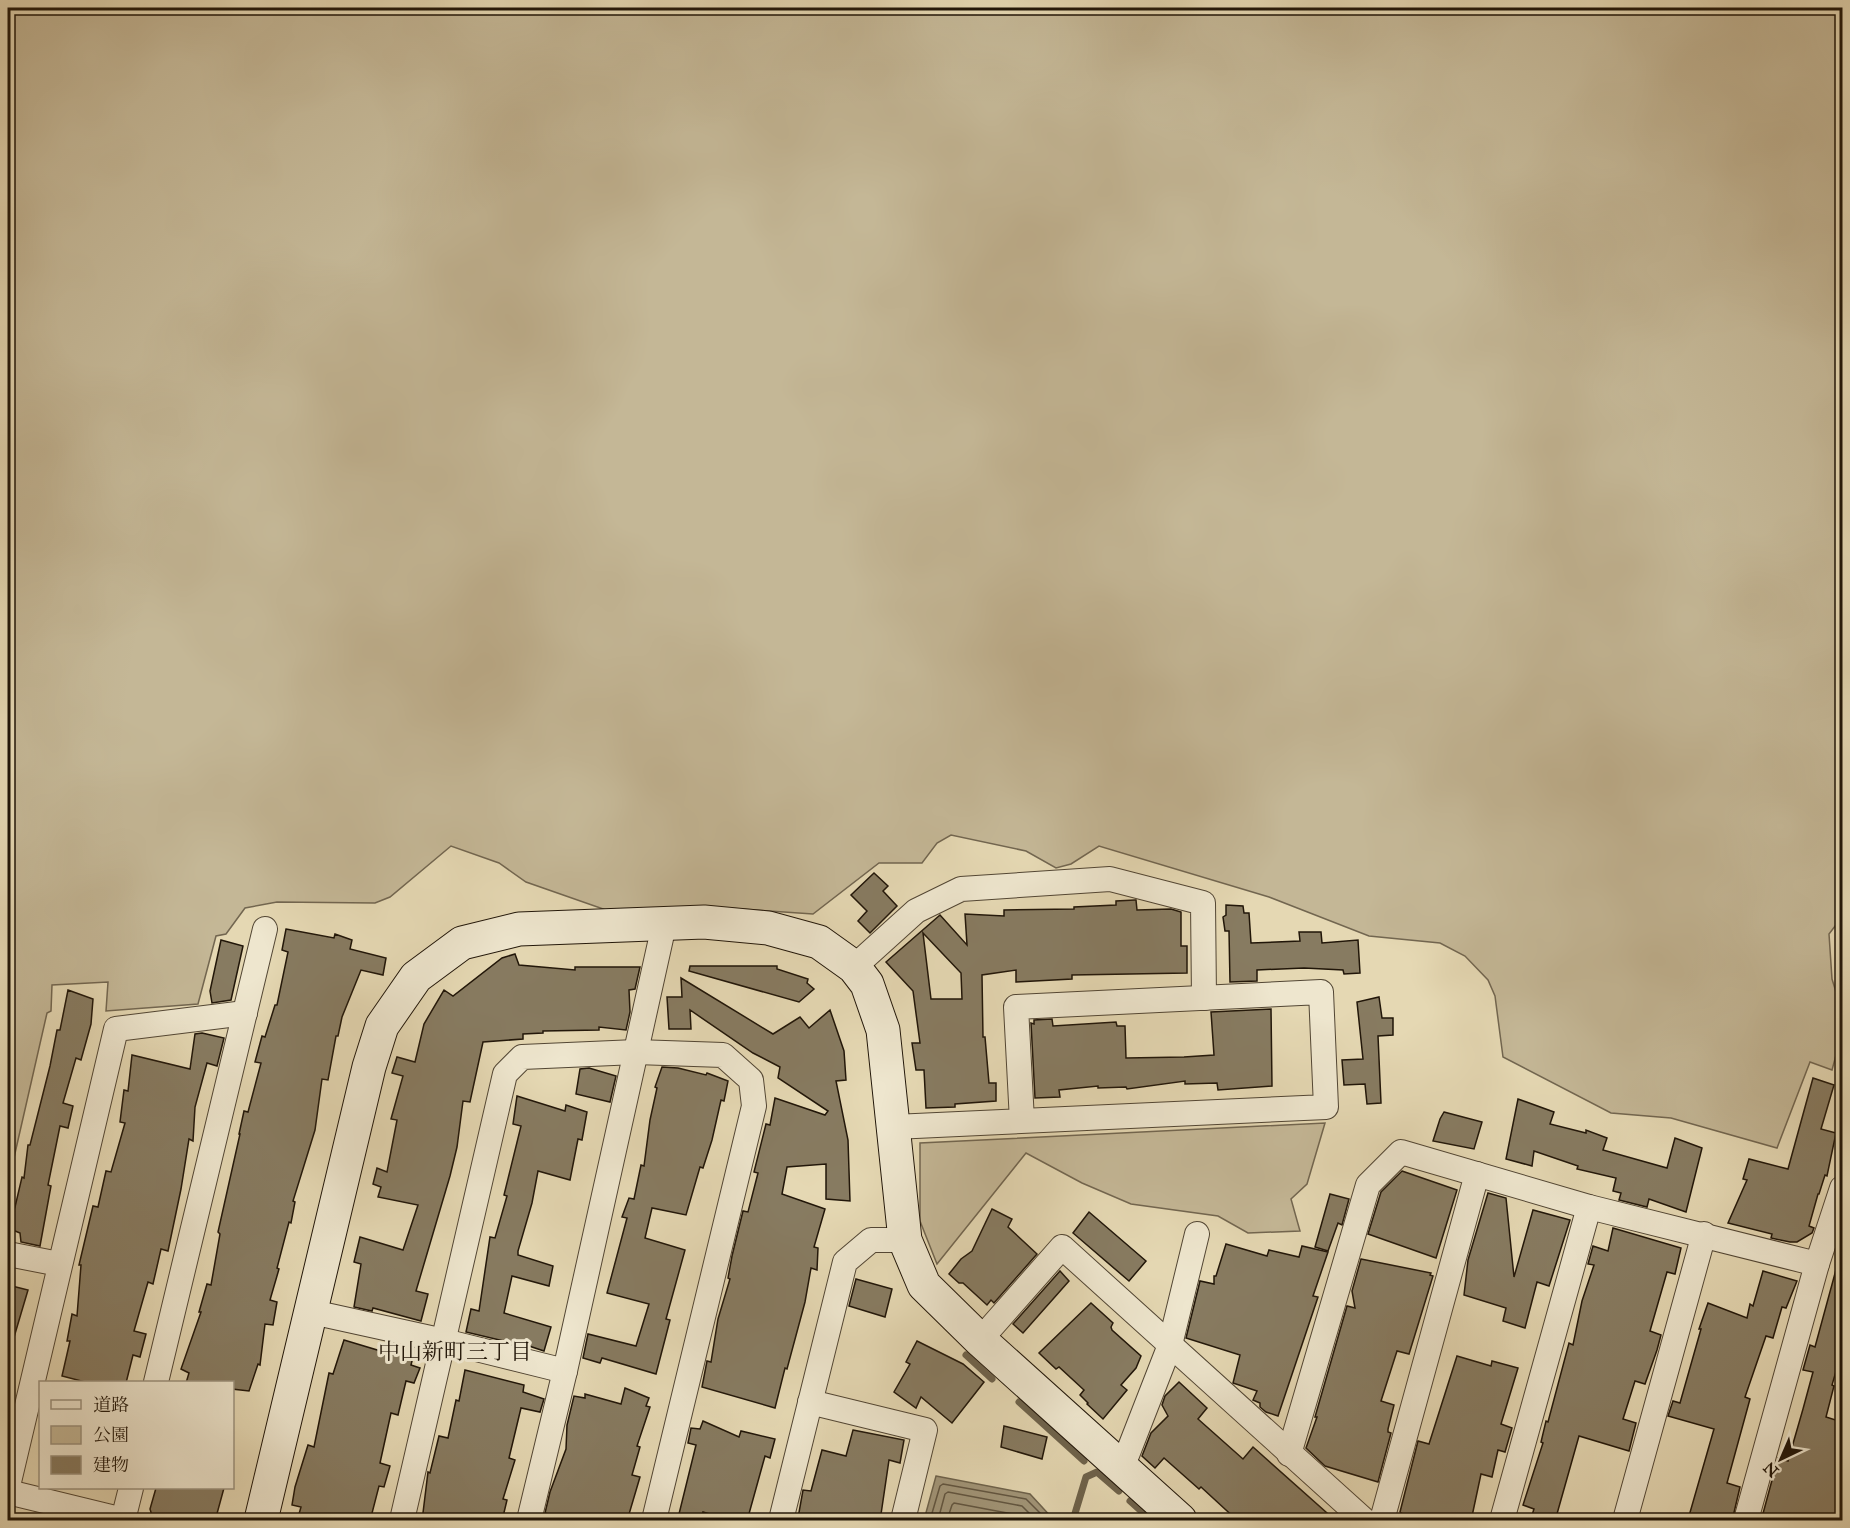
<svg xmlns="http://www.w3.org/2000/svg" width="1850" height="1528" viewBox="0 0 1850 1528" font-family="'IM FELL Great Primer','Noto Serif JP',serif">
<style>
.green{fill:#c4b796;stroke:#726650;stroke-width:1.5}
.water{fill:#a29679;stroke:#6e634c;stroke-width:1.5}
.lines{fill:none;stroke-linecap:round;stroke-linejoin:round}
.shore{stroke:#625641;stroke-width:1.5}
.stream{stroke:#6e634c;stroke-width:7}
.building{fill:#877b61;stroke:#211609;stroke-width:1.5;fill-rule:evenodd}
.street-casing{stroke:#524634;stroke-width:26}
.secondary-casing{stroke:#211609;stroke-width:35}
.street{stroke:#eee6ce;stroke-width:24}
.secondary{stroke:#eee6ce;stroke-width:33}
.labels{text-anchor:middle;dominant-baseline:central;stroke-width:6;stroke-linejoin:round;paint-order:stroke}
.neighbourhood-label{font-size:22px;fill:#211609;stroke:#eee6ce}
</style>
<rect width="100%" height="100%" fill="#e5d8b3"/>
<filter id="stains"><feTurbulence type="fractalNoise" baseFrequency=".00333" numOctaves="4"/><feColorMatrix values="0 0 0 0 .2 0 0 0 0 .09 0 0 0 0 .02 0 0 0 .5 -.17"/></filter>
<radialGradient id="worn" r=".72"><stop offset=".6" stop-color="#630" stop-opacity="0"/><stop offset="1" stop-color="#630" stop-opacity=".3"/></radialGradient>
<g class="green">
<path d="M8,8H1842V917L1829,934L1832,979L1842,1011V1033L1832,1070L1810,1062L1777,1148L1671,1118L1611,1113L1503,1057L1495,996L1488,980L1465,956L1440,943L1369,936L1269,897L1099,846L1071,864L1056,868L1026,851L951,835L937,843L922,863H879L813,914L712,907L606,910L526,882L499,863L451,846L390,897L375,903L277,902L245,908L226,934L216,936L198,1004L106,1011L108,982L52,985L51,1011L47,1013L8,1184Z"/>
<path d="M1325,1123L1307,1184L1291,1199L1300,1231L1248,1233L1218,1216L1131,1204L1082,1183L1026,1153L937,1264L920,1221V1143Z"/>
</g>
<path class="water" d="M936,1476L1030,1494L1054,1520H924Z"/>
<g class="lines">
<g class="shore">
<path d="M930,1520L940,1486L943,1484L1026,1499L1047,1520"/>
<path d="M938,1520L945,1494L948,1492L1022,1506L1036,1520"/>
<path d="M947,1520L952,1505L954,1503L1018,1515L1024,1520"/>
</g>
<g class="stream">
<path d="M966,1355L992,1379"/>
<path d="M1019,1402L1084,1461"/>
<path d="M1130,1501L1151,1520"/>
<path d="M1073,1520L1086,1477L1097,1472L1119,1491"/>
</g>
</g>
<g class="building">
<path d="M874,873L888,886L883,891L897,906L870,933L858,921L867,911L851,895Z"/>
<path d="M1135,900H1136L1137,910L1171,909L1181,912V946H1187V973L1072,975V979L1016,982V970L982,975L983,1037H985L989,1083H996V1101L955,1104V1107L926,1108L924,1070H916L912,1043H920L913,991L886,962L940,915L967,945L965,914L1004,916V910L1074,909V907L1116,905V901ZM923,933L961,973L962,999H931Z"/>
<path d="M1226,905L1243,906L1244,913H1249L1251,943L1300,941L1299,932H1321L1322,943L1358,940L1360,973L1344,974L1343,970L1304,968L1257,970V981L1230,982L1229,931H1225L1223,917L1226,915Z"/>
<path d="M286,929L334,938L335,934L352,940L350,949L386,958L383,975L361,970L342,1017L338,1036H336L328,1080L322,1079L315,1130L293,1201L295,1202L291,1223L289,1222L277,1268L279,1269L270,1300L277,1302L273,1325L265,1324L260,1365L258,1364L249,1391L232,1389V1383H186L189,1373L181,1369L201,1312H199L207,1284L211,1285L220,1234L218,1232L240,1134H239L244,1111L248,1112L261,1063L255,1062L262,1036L265,1037L275,1005H277L288,952L282,950Z"/>
<path d="M221,940L243,946L231,1000L212,1003L210,991Z"/>
<path d="M515,954L519,965L575,970V967H640L635,989L629,990L630,1012L626,1030L599,1027V1030L543,1031V1033L523,1034V1039L483,1042L470,1102L463,1101L457,1147L450,1176L416,1291L428,1294L421,1321L373,1308L372,1311L354,1307L361,1264L354,1262L360,1237L403,1250L418,1205L378,1197L381,1187L373,1184L377,1168L387,1172L397,1120L391,1119L403,1076L392,1073L397,1057L415,1062L424,1024L444,990L453,996L502,958Z"/>
<path d="M690,966H777V969L808,979L807,983L814,989L799,1002L689,971Z"/>
<path d="M681,978L773,1034L800,1017L809,1028L830,1010L844,1051L846,1080L836,1081L848,1140L850,1201L826,1199V1164L787,1167L782,1194L825,1209L814,1247L818,1248L817,1270L811,1268L805,1302L787,1369L785,1368L775,1408L702,1387L707,1361L711,1362L718,1319L730,1279L728,1278L732,1256L743,1211L748,1212L758,1173L754,1172L766,1124L770,1125L775,1098L825,1115L828,1111L778,1078L780,1067L753,1053L690,1010L691,1029H669L667,997H682Z"/>
<path d="M68,990L93,999L91,1024L81,1060L76,1058L63,1103L73,1106L68,1128L60,1126L48,1185L51,1186L40,1246L21,1242L20,1233L8,1228V1225L15,1207L22,1177L24,1178L28,1145H30L50,1066L57,1030H60Z"/>
<path d="M1379,997L1382,1018H1393V1035L1378,1036L1381,1103L1367,1104L1365,1084L1344,1085L1342,1060L1363,1059L1357,1002Z"/>
<path d="M1271,1009L1272,1086L1218,1090L1217,1083L1185,1084V1081L1127,1089L1126,1087L1098,1088V1086L1059,1090L1060,1097L1035,1098L1031,1023L1034,1024V1020L1052,1019L1053,1026L1116,1022L1117,1026H1125L1126,1058L1184,1057L1214,1055L1211,1012Z"/>
<path d="M202,1033L224,1038L217,1066L207,1063L195,1107L193,1141L189,1139L181,1189L168,1251L161,1249L153,1284L148,1282L134,1331L146,1334L140,1357L133,1355L126,1383H89L62,1376L70,1341H67L72,1314L77,1316L81,1265H79L93,1206L98,1207L106,1171L111,1172L125,1123L120,1122L124,1090L128,1091L132,1055L190,1069L195,1034Z"/>
<path d="M662,1067L678,1068L706,1075L707,1073L728,1081L724,1101L721,1100L712,1140L703,1168L700,1167L686,1215L652,1208L645,1238L685,1250L666,1319L670,1320L656,1374L602,1358L600,1363L583,1358L588,1334L636,1346L649,1304L607,1293L627,1218L622,1217L629,1198L634,1199L641,1165L644,1166L650,1120L657,1088L655,1087Z"/>
<path d="M589,1068L616,1076L610,1102L576,1094L580,1069Z"/>
<path d="M1813,1078L1834,1085L1821,1129L1836,1133L1827,1176L1825,1175L1819,1194H1818L1809,1226L1814,1228L1812,1233L1797,1242H1790L1771,1238L1772,1234L1728,1223L1747,1180L1743,1179L1749,1159L1788,1169Z"/>
<path d="M517,1096L565,1111L566,1105L587,1112L582,1140L578,1139L570,1180L538,1171L532,1203L518,1251V1255L553,1266L549,1286L512,1276L504,1313L551,1327L544,1351L517,1342L516,1344L466,1332L471,1309L479,1311L490,1237L495,1238L507,1196L504,1195L521,1126L513,1124Z"/>
<path d="M1518,1099L1554,1112L1550,1124L1586,1133V1130L1607,1138L1603,1150L1667,1168L1675,1138L1702,1148L1686,1212L1649,1199L1647,1207L1619,1200L1621,1193L1613,1191L1616,1178L1577,1169L1578,1166L1534,1151L1532,1166L1506,1159Z"/>
<path d="M1444,1112L1482,1122L1474,1149L1433,1141L1440,1119Z"/>
<path d="M1402,1171L1457,1190L1436,1258L1368,1234L1381,1192Z"/>
<path d="M1488,1193L1506,1198L1514,1277L1533,1210L1570,1220L1549,1286L1537,1282L1525,1328L1503,1321L1506,1308L1464,1295L1468,1260Z"/>
<path d="M1330,1194L1349,1199L1342,1225L1338,1223L1328,1251L1315,1247Z"/>
<path d="M992,1209L1012,1219L1008,1227L1037,1254L994,1303L991,1300L987,1305L963,1283H959L949,1274L961,1259L972,1251Z"/>
<path d="M1089,1212L1146,1261L1129,1281L1073,1233Z"/>
<path d="M1613,1228L1681,1248L1675,1274L1667,1272L1650,1331L1661,1335L1657,1350L1645,1384L1635,1381L1623,1419L1636,1423L1629,1451L1579,1436L1555,1521H1530L1534,1509L1523,1505L1543,1443L1541,1442L1546,1421L1548,1422L1569,1343L1573,1345L1582,1301L1594,1265L1588,1264L1593,1246L1608,1251Z"/>
<path d="M1226,1244L1267,1256L1269,1250L1299,1257L1302,1246L1328,1252L1313,1296L1318,1297L1278,1416L1266,1412L1260,1407V1403L1253,1400L1257,1391L1233,1383L1240,1355L1186,1338L1200,1281L1214,1284V1276H1216Z"/>
<path d="M1361,1259L1431,1273L1430,1275L1433,1276L1409,1354L1397,1351L1381,1401L1394,1405L1388,1429V1432L1391,1433L1378,1482L1325,1466L1306,1448L1317,1417H1315L1347,1306L1355,1308L1352,1291Z"/>
<path d="M1837,1266H1842V1351L1832,1385L1834,1386L1826,1417L1842,1422V1521H1826L1806,1514L1804,1521H1761L1778,1458L1788,1461L1803,1409L1813,1372L1803,1370L1810,1345L1815,1347Z"/>
<path d="M1060,1271L1069,1281L1023,1333L1013,1324Z"/>
<path d="M1763,1271L1797,1281L1786,1308L1782,1307L1773,1338L1766,1336L1745,1397L1750,1399L1727,1483L1740,1487L1732,1521H1709L1689,1516L1714,1429L1668,1416L1673,1401L1680,1403L1701,1329H1699L1708,1303L1747,1318L1750,1304L1753,1306Z"/>
<path d="M856,1279L892,1289L885,1317L849,1306Z"/>
<path d="M8,1285L28,1290L12,1344H8Z"/>
<path d="M1091,1303L1113,1323L1111,1327L1112,1330L1141,1356L1136,1368L1121,1385L1127,1390L1103,1419L1087,1404L1088,1403L1080,1395L1084,1390L1059,1367L1056,1369L1039,1353Z"/>
<path d="M344,1340L394,1355L395,1352L413,1357L411,1365L420,1368L414,1383L406,1381L398,1415L391,1413L380,1463L390,1466L384,1487L379,1486L370,1521H297L301,1507L292,1505L295,1487L308,1445L314,1447L329,1373L333,1374Z"/>
<path d="M917,1341L963,1364L984,1382L952,1423L921,1397L916,1408L894,1392L910,1364L906,1362Z"/>
<path d="M1457,1356L1491,1366L1492,1361L1518,1368L1501,1424L1512,1428L1505,1452L1498,1450L1492,1477L1481,1474L1471,1521H1405L1406,1516L1400,1512L1418,1441L1429,1444Z"/>
<path d="M465,1370L524,1385L523,1392L544,1399L540,1412L521,1408L509,1458L515,1460L503,1499L507,1500L502,1521H422L428,1472L430,1473L439,1436L448,1438L456,1400L459,1401Z"/>
<path d="M1179,1382L1207,1408L1198,1419L1243,1459L1253,1447L1336,1521H1238L1201,1487L1199,1489L1164,1458L1155,1468L1142,1456L1151,1433L1168,1416L1162,1405L1165,1396Z"/>
<path d="M625,1388L649,1398L646,1406L650,1407L637,1446L640,1447L632,1475L640,1477L627,1521H570L545,1513L550,1492L566,1449L567,1425L574,1396L585,1398V1394L621,1404Z"/>
<path d="M703,1421L739,1437L741,1431L775,1439L770,1458L765,1456L747,1521H732L703,1512L701,1520L679,1514L696,1445L688,1443L691,1428L700,1429Z"/>
<path d="M1004,1426L1047,1437L1042,1459L1001,1447Z"/>
<path d="M853,1430L904,1440L900,1463L889,1460L880,1521H808L798,1518L803,1490L811,1491L822,1450L846,1456Z"/>
<path d="M156,1488H224L215,1521H159L153,1519L150,1509Z"/>
</g>
<g class="lines">
<g class="street-casing">
<g id="street">
<path d="M854,967L916,911L961,889L1110,879L1203,903L1204,998"/>
<path d="M894,1127L1326,1107L1321,992L1016,1007L1022,1121"/>
<path d="M8,1254L59,1264"/>
<path d="M312,1312L444,1341L565,1371"/>
<path d="M980,1340L1062,1247L1364,1520"/>
<path d="M156,1382L265,929"/>
<path d="M810,1402L925,1430L903,1520"/>
<path d="M1289,1454L1368,1185L1401,1152L1589,1207L1817,1264"/>
<path d="M1122,1468L1170,1345L1197,1234"/>
<path d="M8,1486L116,1029L245,1013"/>
<path d="M8,1492L123,1520"/>
<path d="M123,1520L131,1488"/>
<path d="M402,1520L505,1074L522,1057L636,1052L723,1055L751,1080L754,1106L654,1520"/>
<path d="M529,1520L565,1371L664,925"/>
<path d="M781,1520L845,1262L871,1240H905"/>
<path d="M1382,1520L1477,1174"/>
<path d="M1502,1520L1589,1207"/>
<path d="M1625,1520L1704,1234"/>
<path d="M1746,1520L1817,1264L1842,1188"/>
</g>
</g>
<g class="secondary-casing">
<path id="secondary" d="M261,1520L369,1067L382,1026L416,977L462,943L519,929L704,922L768,928L819,942L854,967L867,984L883,1030L905,1240L924,1285L980,1340L1180,1520"/>
</g>
<use href="#street" class="street"/>
<use href="#secondary" class="secondary"/>
</g>
<g class="labels">
<g class="neighbourhood-label">
<text x="455" y="1351">中山新町三丁目</text>
</g>
</g>
<rect width="1850" height="1528" fill="none" stroke="#e5d8b3" stroke-width="30"/>
<rect x="9" y="9" width="1832" height="1510" fill="none" stroke="#211609" stroke-width="3"/>
<rect x="15" y="15" width="1820" height="1498" fill="none" stroke="#211609" stroke-width="1.5"/>
<rect x="39" y="1381" width="195" height="108" fill="#eee6ce" stroke="#9c937f" stroke-width="1.5"/>
<rect x="51" y="1400" width="30" height="9" fill="#eee6ce" stroke="#9c937f" stroke-width="1.5"/>
<text x="93" y="1411" font-size="18" fill="#211609">道路</text>
<rect x="51" y="1426" width="30" height="18" fill="#c4b796" stroke="#9c937f" stroke-width="1.5"/>
<text x="93" y="1441" font-size="18" fill="#211609">公園</text>
<rect x="51" y="1456" width="30" height="18" fill="#877b61" stroke="#9c937f" stroke-width="1.5"/>
<text x="93" y="1471" font-size="18" fill="#211609">建物</text>
<g transform="translate(1781 1459) rotate(224)" stroke="#eee6ce" stroke-width="4.5" paint-order="stroke">
<path d="M0-4.5L10 22L0 15L-10 22Z" fill="#211609"/>
<text y="-9" font-size="16" font-weight="bold" text-anchor="middle" fill="#211609">N</text>
</g>
<rect width="100%" height="100%" filter="url(#stains)"/>
<rect width="100%" height="100%" fill="url(#worn)"/>
</svg>
